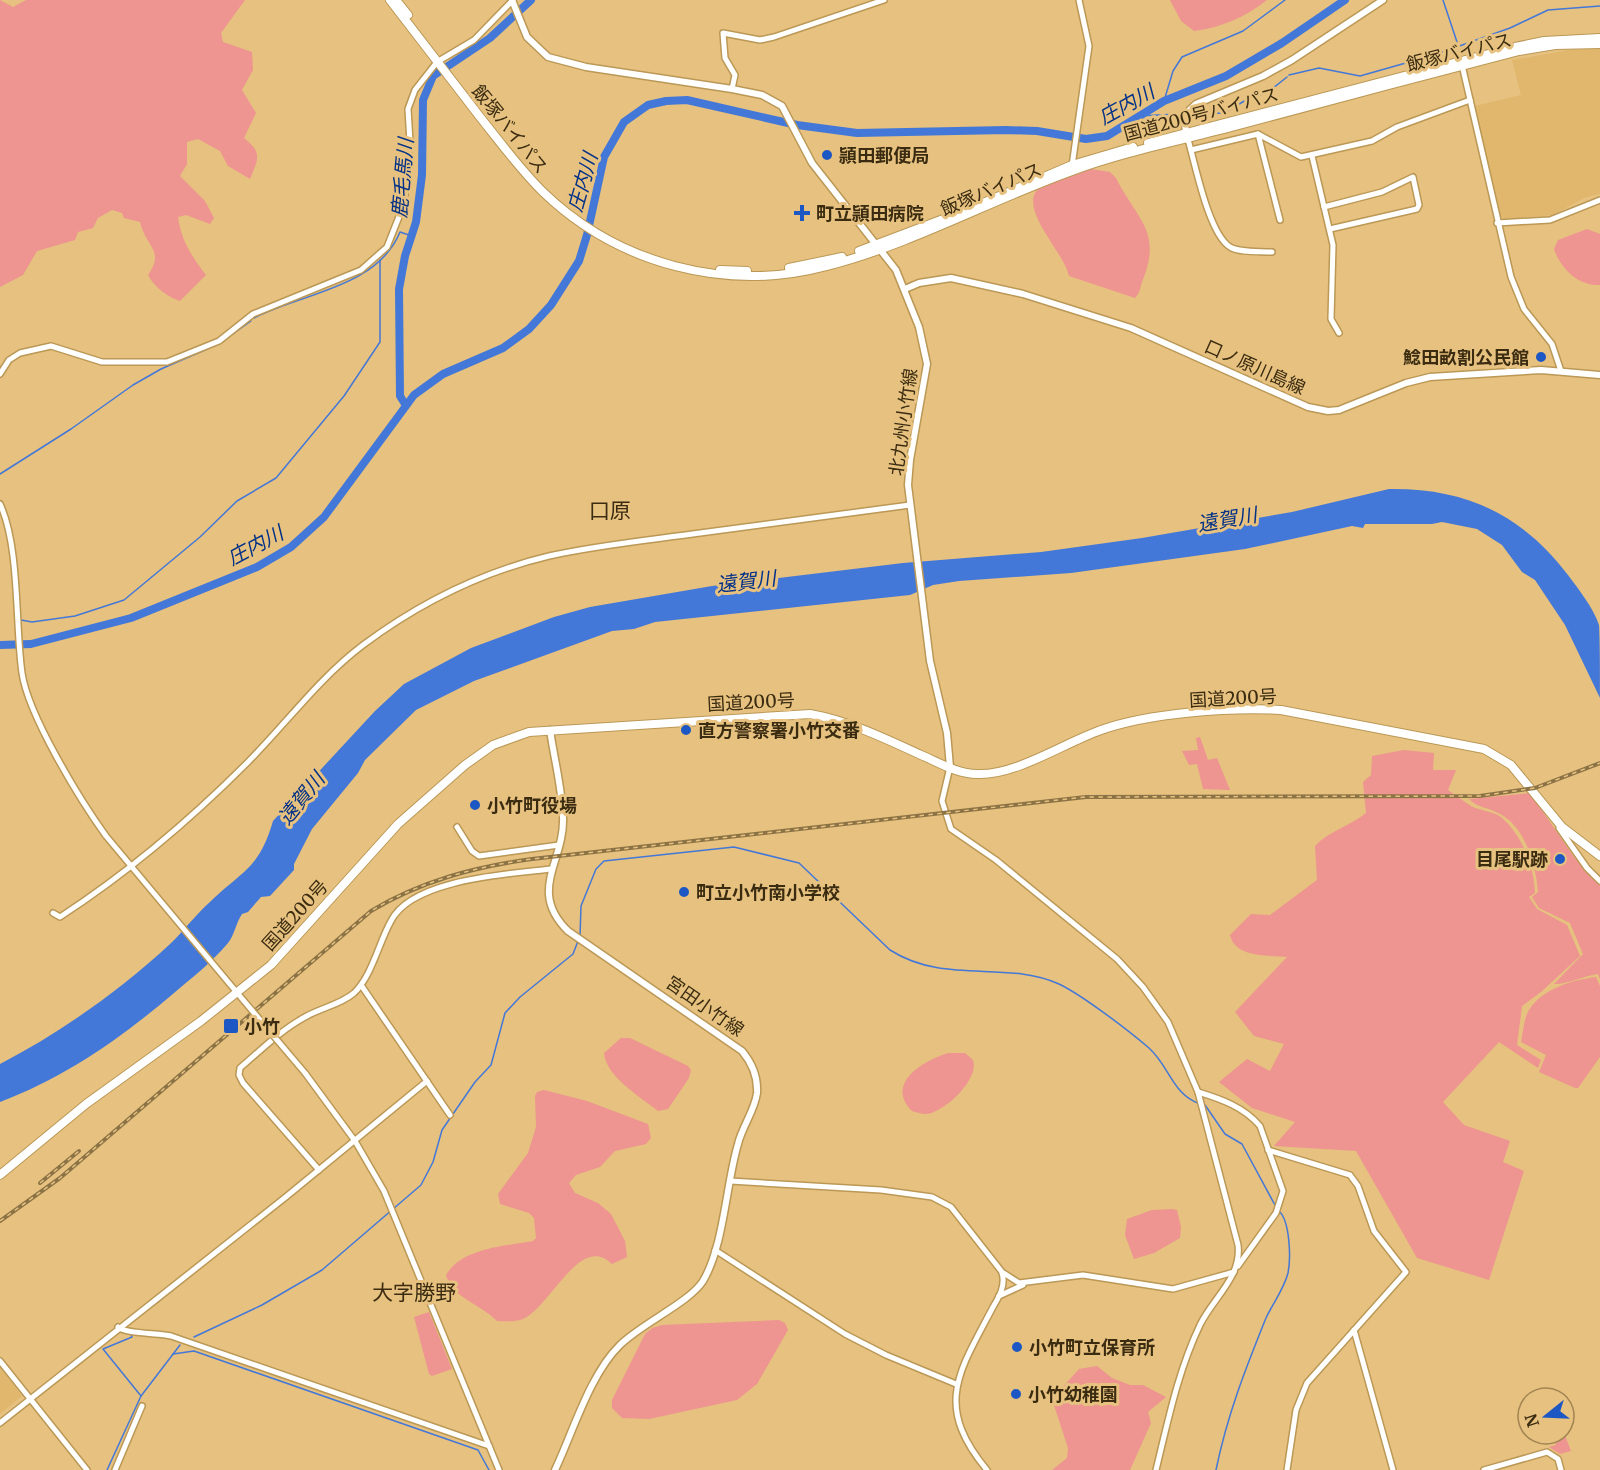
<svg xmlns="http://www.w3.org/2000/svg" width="1600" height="1470" viewBox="0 0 1600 1470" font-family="Merriweather,'Noto Sans JP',serif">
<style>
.built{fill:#e0b76d}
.green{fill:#ee9491}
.water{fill:#4478d8}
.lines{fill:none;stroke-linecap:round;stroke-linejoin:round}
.stream{stroke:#4478d8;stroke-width:1.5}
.river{stroke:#4478d8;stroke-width:8}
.minor-casing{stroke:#bb9856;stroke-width:8}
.major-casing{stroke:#bb9856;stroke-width:9}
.highway-casing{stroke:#bb9856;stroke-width:10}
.minor{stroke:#fff;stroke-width:5}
.major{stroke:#fff;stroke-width:6}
.highway{stroke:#fff;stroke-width:8}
.rail-casing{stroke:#8c7345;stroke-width:4}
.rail{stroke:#e6c17f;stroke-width:1.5;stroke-dasharray:4.5;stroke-linecap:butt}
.minor-bridge-casing{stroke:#bb9856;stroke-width:8;stroke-linecap:butt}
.minor-bridge{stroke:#fff;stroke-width:5}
.poi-dot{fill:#1d57c3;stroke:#e6c17f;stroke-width:2}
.labels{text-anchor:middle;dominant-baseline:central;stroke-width:6;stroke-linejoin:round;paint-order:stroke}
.street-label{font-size:18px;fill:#3b2c11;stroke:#e6c17f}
.poi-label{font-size:18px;font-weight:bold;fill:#3b2c11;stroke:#e6c17f;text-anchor:start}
.water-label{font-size:20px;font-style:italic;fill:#033187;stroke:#e6c17f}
.quarter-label{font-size:21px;fill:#3b2c11;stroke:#e6c17f}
</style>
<rect width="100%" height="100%" fill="#e6c17f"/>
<g class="built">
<path d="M1600,48V194L1584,198L1553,215L1505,219L1500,216L1475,106L1521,95L1512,60L1569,50Z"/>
<path d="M0,1368L22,1396L0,1414Z"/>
</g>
<g class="green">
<path d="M0,0L13,7L26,0H245L221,33L223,42L252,52L253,70L242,90L256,113L244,138C263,153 258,159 250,179L228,166L220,151L198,139L187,142V164L180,176L205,201L214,218L210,224L186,215L178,217C181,240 192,257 206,275L180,301C168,297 154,287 148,275C165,250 147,249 140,222L124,218L122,213L112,210L98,218L93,228L78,232L75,240L37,251L23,275L0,287Z"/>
<path d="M1170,0H1267C1246,17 1220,28 1194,31L1181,21Z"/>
<path d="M1091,169L1110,172L1116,178C1137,220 1163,231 1142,282C1140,288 1140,293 1135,298L1069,276C1064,252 1020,211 1037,190L1078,171Z"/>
<path d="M1587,229L1600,234V285C1578,286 1561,269 1554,249L1558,240Z"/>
<path d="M1200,737L1208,760L1217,758L1230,790L1203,789L1197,764L1189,765L1182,751L1198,750L1196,738Z"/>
<path d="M1404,750L1434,753L1433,770H1456L1448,790C1455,795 1463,801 1471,806C1480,811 1493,811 1501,817C1522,835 1534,866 1535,893L1529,897L1537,909L1567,925L1580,956L1541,992L1522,1006L1517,1045L1541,1060L1538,1068L1499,1042L1443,1102L1464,1125L1510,1141L1503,1162L1524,1171L1489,1280L1417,1258L1356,1151L1274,1146L1295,1122L1252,1108L1219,1082L1247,1059L1270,1071L1284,1044L1254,1036L1235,1012L1287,957C1268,955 1235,958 1230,935L1251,914L1270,915L1317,880L1315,846C1329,831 1350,826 1366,813L1363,782L1371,775L1372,756Z"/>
<path d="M1530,793L1574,857L1600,885V979L1598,974C1584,976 1564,985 1554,984L1583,954L1570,923L1539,908L1532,897L1538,892C1536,865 1525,825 1498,813C1487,807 1478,808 1469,799Z"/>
<path d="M1596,977L1600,986V1057L1578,1088H1575L1539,1072L1546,1055L1521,1042C1523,1033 1524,1018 1529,1010C1543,988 1573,980 1596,977Z"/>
<path d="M621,1038H630L688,1066L691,1070L689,1078L668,1109L658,1111C641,1097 606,1077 604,1053Z"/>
<path d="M948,1053H965L973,1060C980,1079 944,1113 926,1114C922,1114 916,1112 912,1111C885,1083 923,1061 948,1053Z"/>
<path d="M544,1090L587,1101L648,1124L651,1138L646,1144L615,1151L600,1167L576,1175L569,1183L575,1193L598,1203L611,1214L625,1241L627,1257L612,1264C579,1231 549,1312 520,1320C513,1322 504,1321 497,1321C481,1304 452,1298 446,1275C462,1248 505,1246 533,1241L536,1238L534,1218L529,1213L500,1204L498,1194L528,1153L536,1127L535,1096L537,1092Z"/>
<path d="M1172,1209L1177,1210L1181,1227L1180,1238L1154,1253L1134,1259L1125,1235L1127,1219L1152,1210Z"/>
<path d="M429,1312L452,1369L432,1376L429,1374L414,1317Z"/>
<path d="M779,1320L785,1323L788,1330L757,1384L737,1400L649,1419L622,1418L612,1408V1400L645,1334L652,1328L662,1325Z"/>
<path d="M1097,1366L1112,1378L1130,1385H1143L1166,1397L1148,1412L1151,1423L1130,1470H1052L1067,1458L1068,1448L1052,1399L1079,1369Z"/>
<path d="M1564,1433L1571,1451L1560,1454L1549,1447L1556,1445L1553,1434Z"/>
</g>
<path class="water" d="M1389,489C1466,488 1521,514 1568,575C1579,590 1593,607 1599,625C1600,640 1600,681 1600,698L1565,625L1535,580L1522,572L1502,545L1477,529L1442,522L1432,524H1365L1363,528L1352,526L1245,549L1071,573L959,581L933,585L910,595L655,622L634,629L612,631L474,681L416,710L365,760L358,773L312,829L294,864V870L270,896L261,897L248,912L242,914C236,923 234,936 228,943C212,962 193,977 174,993C121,1038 66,1077 0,1102V1064C60,1033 119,991 169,945C183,932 195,915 210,902C243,870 259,869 273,821L375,711L404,684L471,648L554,617L590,607L712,586L903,563L1041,552L1142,538L1292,512Z"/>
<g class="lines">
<g class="stream">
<path d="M1443,0L1457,42"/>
<path d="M1437,54L1510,28L1548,10L1600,6"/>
<path d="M1289,75L1319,68L1360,76L1434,55"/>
<path d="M1164,101L1173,71L1182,57L1243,31L1285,0"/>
<path d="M1190,114L1224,113L1246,100L1268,92L1287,77"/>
<path d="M1138,116L1179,114"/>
<path d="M254,318C302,293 377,288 400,232L412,236"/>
<path d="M220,343L251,321"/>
<path d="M0,474L71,429L133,385L161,369L207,349"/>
<path d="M21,620L32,622L75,616L124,600L200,537L237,501L276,478L344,396L380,342V260"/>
<path d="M580,937L581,906L596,869L604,861L734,847L799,863L890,950C945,985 1006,960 1059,984C1082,995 1128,1030 1149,1048C1170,1067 1172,1094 1200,1104"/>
<path d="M1205,1105L1225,1134L1242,1144L1276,1207"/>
<path d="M154,1305L184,1281"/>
<path d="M131,1334L132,1337L103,1349L141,1396"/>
<path d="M194,1337L262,1305L322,1270L421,1185L433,1162L442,1130L475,1082L491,1065L505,1013L520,997L573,954L578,941"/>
<path d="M173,1354L194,1351L478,1450L489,1470"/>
<path d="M107,1470L141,1396L180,1345"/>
<path d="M1216,1470C1227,1416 1245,1370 1266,1318C1273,1303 1284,1289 1288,1273C1291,1258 1290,1221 1279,1211"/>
</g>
<g class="river">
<path d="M405,404L400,396L399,289L405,256L416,222L422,175L423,100L433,76L490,38L531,0"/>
<path d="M0,645L31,644L131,618L257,567L291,547L324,517L414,395L443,374L503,348L529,329L551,305L579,261L587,235L604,157L624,122L648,105L666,101L687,100L797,125L857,133L1006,130L1037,131L1086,139L1107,136L1164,101L1226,76L1282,43L1345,0"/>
</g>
<g class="minor-casing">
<g id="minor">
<path d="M1462,65L1511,277L1524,309L1552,344L1561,371"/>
<path d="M732,89L735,75L725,58L723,33L760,40L774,37L884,0"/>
<path d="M1258,134L1280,220"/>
<path d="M1187,136C1195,162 1208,233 1230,247C1240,253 1260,251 1272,252"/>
<path d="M1191,150L1258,134L1301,157L1372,141L1397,127L1470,100"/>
<path d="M1312,156L1333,245L1331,319L1339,333"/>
<path d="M1072,166L1089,46L1079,0"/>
<path d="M1324,207L1382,192L1413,177L1419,205L1417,209L1330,229"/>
<path d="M1497,223L1550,220L1600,200"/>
<path d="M0,374L9,360L20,353L51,346L102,362H167L219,341L253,314L361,270L387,247L404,204L410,142L408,109L415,90L437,62L474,40L513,0"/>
<path d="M0,504C20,547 15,624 22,673C28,715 80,800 106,836L244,1001"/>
<path d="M950,767L942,801L951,829L996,860L1117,959L1143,987L1168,1022L1198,1092L1238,1245C1242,1277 1213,1298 1200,1325C1178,1371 1168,1421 1156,1470"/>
<path d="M457,827L472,851L479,856L559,845"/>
<path d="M1559,828L1587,868L1600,881"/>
<path d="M53,913L60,917C126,874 190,820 246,764C286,724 318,679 363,645C418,604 482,572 549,556C598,545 650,540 700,533C770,524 840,514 910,505"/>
<path d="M361,985L450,1115"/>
<path d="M305,1073L355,1141L384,1191L499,1470"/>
<path d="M1198,1092C1221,1099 1244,1107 1260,1126L1283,1191L1276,1213L1238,1266"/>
<path d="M1268,1150L1350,1175L1358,1186L1374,1231L1406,1272L1307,1383L1296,1410L1287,1470"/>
<path d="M319,1170L243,1083L239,1075L240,1068C261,1050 281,1030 305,1017C320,1008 340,1005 354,993C372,976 379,942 391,921C412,879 509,874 551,869"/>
<path d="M730,1181L881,1190L932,1197L951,1207L1002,1272L1019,1283L1083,1275L1173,1289L1234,1272"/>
<path d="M715,1250L845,1334L886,1355L956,1384"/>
<path d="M999,1296L1023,1285"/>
<path d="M118,1327C125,1334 159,1333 171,1336L489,1446"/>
<path d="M1354,1330L1393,1470"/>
<path d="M0,1361L87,1470"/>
<path d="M0,1423L287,1196L427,1081"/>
<path d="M115,1470L142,1406"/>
<path d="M987,1470C933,1405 959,1372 993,1307C999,1297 1006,1285 1002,1273"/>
<path d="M1484,1470L1547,1452L1558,1459L1561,1470"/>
</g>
</g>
<g class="major-casing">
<g id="major">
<path d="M512,0L527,37L548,57L586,67L732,89L762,95L782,106L812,163L896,270L919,327L927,364L910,460L908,485L930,661L947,733L950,767"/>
<path d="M1186,133L1184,115L1196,104L1263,76L1292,60L1383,0"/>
<path d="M905,289L919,283L951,278L1023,294L1131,328L1308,407L1328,411L1339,410L1406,383L1430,377L1541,370L1600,375"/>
<path d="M550,730C554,758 562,788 563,817C565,861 527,891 568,931L742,1051C752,1063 758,1076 757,1093C755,1110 742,1127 738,1144C726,1184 724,1246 703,1281C690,1302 641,1324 620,1345C590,1374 573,1432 555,1470"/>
</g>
</g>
<g class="highway-casing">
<g id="highway">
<path d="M390,0C420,39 450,78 480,117C500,142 519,168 542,191C617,264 726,293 827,266C912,244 989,201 1072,171C1126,151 1184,140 1239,125C1333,100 1425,75 1519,51L1555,45L1600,44"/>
<path d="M396,0L408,15"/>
<path d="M1148,143L1515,47L1544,41L1600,38"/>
<path d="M859,251L962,212L1072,165L1133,147"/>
<path d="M789,268L842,257"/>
<path d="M720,270L747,271"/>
<path d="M0,1175L86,1104L201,1021L271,965L398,824L465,765L493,745L529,732L810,714C849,721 884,738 921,755C938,762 957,774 977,774C1015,776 1064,743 1101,730C1149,713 1230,707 1281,710L1484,749L1511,765L1562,827L1600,856"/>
</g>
</g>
<use href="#minor" class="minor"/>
<use href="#major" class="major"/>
<use href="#highway" class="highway"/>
<g class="rail-casing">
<g id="rail">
<path d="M40,1183L79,1151"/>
<path d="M0,1221L60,1178L371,911C421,881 474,867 532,859L1086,797L1480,796L1535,788L1600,763"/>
</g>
</g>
<use href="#rail" class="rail"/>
<g class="minor-bridge-casing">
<path id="minor-bridge" d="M244,1001L305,1073"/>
</g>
<use href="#minor-bridge" class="minor-bridge"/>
</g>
<g class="poi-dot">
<circle cx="827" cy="155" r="6"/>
<path d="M799 204h6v6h6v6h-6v6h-6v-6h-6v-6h6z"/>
<circle cx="1541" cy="357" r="6"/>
<circle cx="686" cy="730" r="6"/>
<circle cx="475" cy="805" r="6"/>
<circle cx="1560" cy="859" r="6"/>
<circle cx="684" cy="892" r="6"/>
<rect x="223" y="1018" width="16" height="16" rx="3"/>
<circle cx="1017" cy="1347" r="6"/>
<circle cx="1016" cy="1394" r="6"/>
</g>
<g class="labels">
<g class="street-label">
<text transform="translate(1459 52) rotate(-14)">飯塚バイパス</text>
<text transform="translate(1201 114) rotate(-15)">国道200号バイパス</text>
<text transform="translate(510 129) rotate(51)">飯塚バイパス</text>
<text transform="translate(991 189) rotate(-23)">飯塚バイパス</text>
<text transform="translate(1255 367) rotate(24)">口ノ原川島線</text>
<text transform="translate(903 422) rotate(-82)">北九州小竹線</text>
<text transform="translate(1233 698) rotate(-3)">国道200号</text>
<text transform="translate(751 702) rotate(-3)">国道200号</text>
<text transform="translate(295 915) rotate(-48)">国道200号</text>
<text transform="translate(705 1006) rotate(35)">宮田小竹線</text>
</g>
<g class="poi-label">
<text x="839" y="155">頴田郵便局</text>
<text x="816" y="213">町立頴田病院</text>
<text x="1529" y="357" text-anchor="end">鯰田畝割公民館</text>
<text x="698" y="730">直方警察署小竹交番</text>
<text x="487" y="805">小竹町役場</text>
<text x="1548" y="859" text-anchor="end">目尾駅跡</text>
<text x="696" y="892">町立小竹南小学校</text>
<text x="244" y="1026">小竹</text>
<text x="1029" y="1347">小竹町立保育所</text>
<text x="1028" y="1394">小竹幼稚園</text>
</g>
<g class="water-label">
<text transform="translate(1126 104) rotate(-29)">庄内川</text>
<text transform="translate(402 178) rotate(-85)">鹿毛馬川</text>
<text transform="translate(582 182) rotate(-74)">庄内川</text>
<text transform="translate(1227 519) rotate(-10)">遠賀川</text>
<text transform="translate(255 545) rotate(-28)">庄内川</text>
<text transform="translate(746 581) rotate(-7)">遠賀川</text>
<text transform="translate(301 798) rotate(-51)">遠賀川</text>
</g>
<g class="quarter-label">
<text x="610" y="510">口原</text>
<text x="414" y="1292">大字勝野</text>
</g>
</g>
<g transform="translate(1546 1416) rotate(252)"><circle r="28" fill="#e6c17f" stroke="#a28553" stroke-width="1.5"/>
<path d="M0-4.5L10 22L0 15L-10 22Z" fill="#1d57c3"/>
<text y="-9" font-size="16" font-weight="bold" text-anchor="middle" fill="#3b2c11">N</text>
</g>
</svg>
